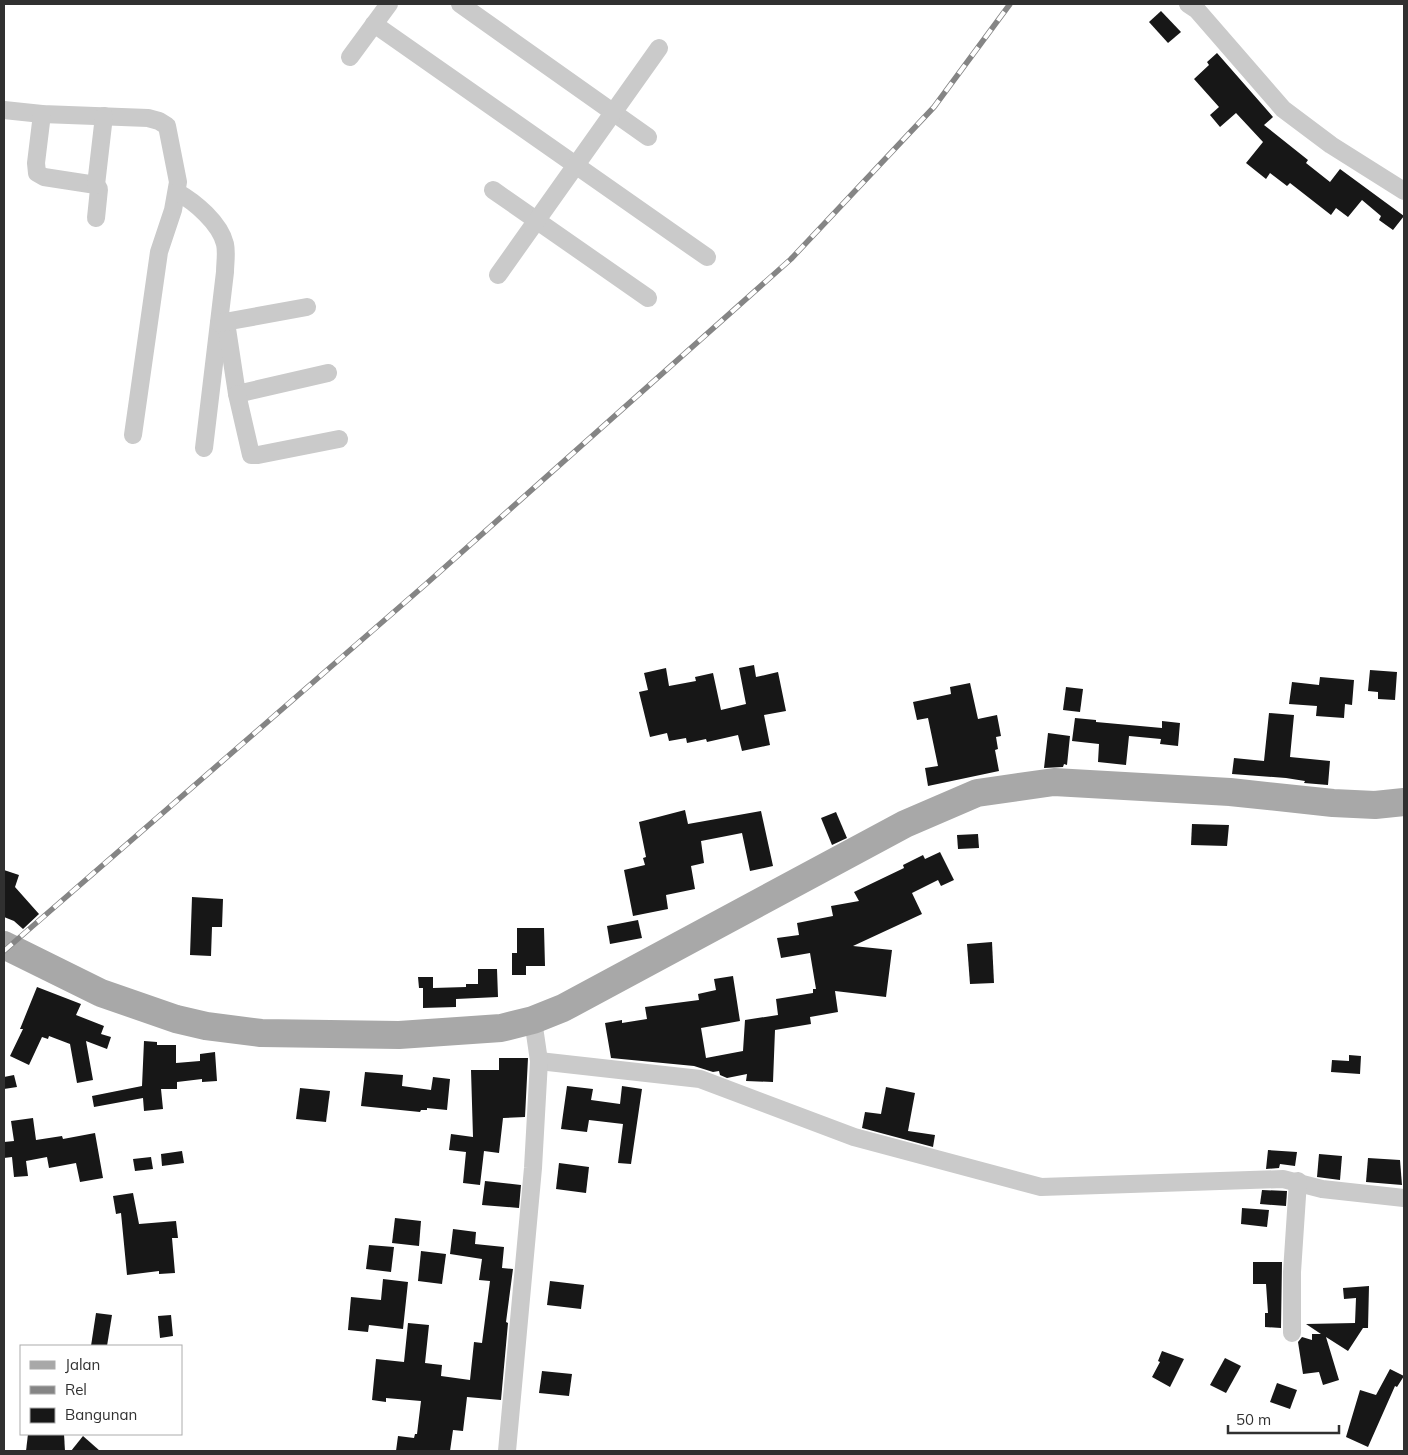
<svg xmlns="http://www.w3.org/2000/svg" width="1408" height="1455" viewBox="0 0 1408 1455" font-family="Mulish,sans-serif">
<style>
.building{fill:#171717}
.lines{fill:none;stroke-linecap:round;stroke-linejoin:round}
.minor{stroke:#cacaca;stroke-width:18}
.primary{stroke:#a8a8a8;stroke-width:28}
.rail-casing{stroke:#858585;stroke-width:5.5}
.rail{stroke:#fff;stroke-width:4;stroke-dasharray:11;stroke-linecap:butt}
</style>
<rect width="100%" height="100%" fill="#fff"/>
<g class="building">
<path d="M1161,11L1181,32L1168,43L1149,22Z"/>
<path d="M1217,53L1273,117L1264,125L1308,160L1306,163L1330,182L1340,169L1404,216L1393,230L1379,220L1381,216L1362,200L1348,217L1336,208L1331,215L1290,183L1287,186L1270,173L1266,179L1246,163L1263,142L1236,113L1220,127L1210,115L1219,107L1194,79L1209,65L1207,62Z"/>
<path d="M754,665L756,677L778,672L786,711L764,715L770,745L742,751L738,735L707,742L706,739L687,743L686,738L669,741L667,733L650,737L639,692L648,690L644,673L666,668L669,686L696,681L695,677L713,673L721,710L746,704L739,668Z"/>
<path d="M1370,670L1397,672L1395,700L1378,699V692L1368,691Z"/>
<path d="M1320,677L1354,680L1352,705L1345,704L1344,718L1316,716L1317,706L1289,704L1292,682L1319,685Z"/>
<path d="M970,683L978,719L997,715L1001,736L996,737L998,749L995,750L999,771L928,786L925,768L938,766L928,718L917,720L913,702L951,694L950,687Z"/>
<path d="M1066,687L1083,689L1080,712L1063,710Z"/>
<path d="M1269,713L1294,715L1290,757L1330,761L1328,785L1304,783L1305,781L1286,778L1232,774L1234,758L1264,761Z"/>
<path d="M1075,718L1096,720V722L1162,728V721L1180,723L1178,746L1160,744L1161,739L1129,736L1126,765L1098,762L1099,744L1072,741Z"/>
<path d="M1048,733L1070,736L1067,765L1064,764L1063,767L1044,768Z"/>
<path d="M685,810L688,824L761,811L773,866L750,871L742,833L701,841L704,863L691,866L695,889L666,895L668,909L633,916L624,870L645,865L643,858L646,857L639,822Z"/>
<path d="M836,812L847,838L832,845L821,818Z"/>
<path d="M1192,824L1229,825L1227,846L1191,845Z"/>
<path d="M978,834L979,848L958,849L957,835Z"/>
<path d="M940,852L954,880L941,886L938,880L912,893L922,914L853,946L892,950L886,997L835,991L838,1012L810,1017L811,1024L775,1030L773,1082L746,1081L747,1074L727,1078L720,1075L719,1071L713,1072L694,1066L611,1058L605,1023L622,1020V1023L647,1019L645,1007L699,1000L698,994L716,990L714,979L733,976L740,1021L701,1028L706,1058L743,1051L745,1020L778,1015L776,999L813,993V989H816L810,953L781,958L777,938L799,935L797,923L833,916L831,906L859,901L854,892L904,868L903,865L923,855L925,859Z"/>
<path d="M4,870L19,875L15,887L39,914L23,929L14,921L4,917Z"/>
<path d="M192,897L223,899L222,927H212L211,956L190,955Z"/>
<path d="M638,920L642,938L610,944L607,926Z"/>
<path d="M517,928H544L545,966H526V975H512V953H517Z"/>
<path d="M992,942L994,983L970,984L967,944Z"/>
<path d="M478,969H497L498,997L456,999V1007L423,1008V988H419L418,977H433V988L466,987V984H478Z"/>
<path d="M37,987L81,1004L76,1015L104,1026L101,1034L111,1037L107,1049L86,1041L93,1080L77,1083L70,1044L49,1036L48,1039L42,1037L29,1065L10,1056L23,1029H20Z"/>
<path d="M144,1041L157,1042V1045H176V1063L200,1061V1054L215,1052L217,1081L202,1082V1079L177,1082V1089H161L163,1109L144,1111L143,1098L94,1107L92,1096L142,1086Z"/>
<path d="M1349,1055L1361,1056L1360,1074L1331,1072L1332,1060L1349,1061Z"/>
<path d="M499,1058H528L525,1117L503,1118L499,1153L484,1151L480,1185L463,1183L466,1152L449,1150L451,1134L473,1137L471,1070H499Z"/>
<path d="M365,1072L403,1075L402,1086L431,1090L433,1077L450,1079L447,1110L427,1108V1110H421L420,1112L361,1106Z"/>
<path d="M14,1075L17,1087L4,1089V1077Z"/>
<path d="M567,1086L593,1089L591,1100L620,1104L622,1086L642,1089L631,1164L618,1163L623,1124L589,1120L587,1132L561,1129Z"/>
<path d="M886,1087L915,1093L908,1131L935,1135L933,1147L862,1128L865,1112L881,1114Z"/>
<path d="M300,1088L330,1091L326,1122L296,1119Z"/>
<path d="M33,1118L36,1140L62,1136L63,1139L95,1133L103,1178L80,1182L76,1163L49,1168L47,1157L26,1161L28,1176L14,1177L12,1157L4,1158V1142L14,1141L11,1121Z"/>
<path d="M1268,1150L1297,1152L1295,1166L1280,1164L1279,1168L1266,1169Z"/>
<path d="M182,1151L184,1163L162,1166L161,1154Z"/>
<path d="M1319,1154L1342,1156L1340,1180L1317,1177Z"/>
<path d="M151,1157L153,1169L135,1171L133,1159Z"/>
<path d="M1368,1158L1400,1160L1402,1185L1366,1182Z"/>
<path d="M559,1163L589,1167L586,1193L556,1189Z"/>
<path d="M485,1181L521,1185L519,1208L482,1205Z"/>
<path d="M1262,1190L1287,1191L1286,1206L1260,1204Z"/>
<path d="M133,1193L139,1224L176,1221L178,1238H172L175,1273L159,1274V1271L127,1275L121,1213L116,1214L113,1196Z"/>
<path d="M1242,1208L1269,1210L1267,1227L1241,1224Z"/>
<path d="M395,1218L421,1221L419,1246L392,1243Z"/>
<path d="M453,1229L476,1232L475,1244L504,1247L502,1268L513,1269L506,1322L508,1323L501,1400L467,1397L463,1431L453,1430L450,1451H396L398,1436L414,1438L415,1434H417L421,1401L386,1398V1402L372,1400L376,1359L404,1362L408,1323L429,1325L425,1363L442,1365L441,1376L470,1380L474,1342L482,1343L490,1281L479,1280L482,1259L450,1254Z"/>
<path d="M369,1245L394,1247L391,1272L366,1269Z"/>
<path d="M421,1251L446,1254L442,1284L418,1281Z"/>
<path d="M1253,1262H1282L1281,1328L1265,1327V1313H1268L1266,1284H1253Z"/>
<path d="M383,1279L408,1282L403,1329L369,1325L368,1332L348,1330L351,1297L381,1300Z"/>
<path d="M550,1281L584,1285L581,1309L547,1305Z"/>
<path d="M1369,1286L1368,1328H1363L1348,1351L1326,1337L1339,1380L1323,1385L1319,1372L1303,1374L1298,1342L1302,1337L1312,1340V1334H1321L1306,1324L1355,1323L1356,1298L1344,1299L1343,1288Z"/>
<path d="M96,1313L112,1315L107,1346H91Z"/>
<path d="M171,1315L173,1336L160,1338L158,1316Z"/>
<path d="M1162,1351L1184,1359L1170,1387L1152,1377L1160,1362L1158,1361Z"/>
<path d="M1225,1358L1241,1366L1226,1393L1210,1385Z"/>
<path d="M1390,1369L1404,1376L1397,1387L1395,1386L1368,1447L1346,1437L1360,1390L1376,1395Z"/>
<path d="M542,1371L572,1374L569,1396L539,1393Z"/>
<path d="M1277,1383L1297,1390L1290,1409L1270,1402Z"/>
<path d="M28,1434H64L65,1451H26Z"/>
<path d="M83,1436L100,1451H71Z"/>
</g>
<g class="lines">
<g class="minor">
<path d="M460,4L648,137"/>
<path d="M1188,4L1197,10L1283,109L1331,145L1404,191"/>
<path d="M374,24L707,257"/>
<path d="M350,57L389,4"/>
<path d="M4,110L42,114L148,118L159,121L167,126L178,182L173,210L159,252L133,435"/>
<path d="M42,114L36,163L37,173L44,177L96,185L99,189L96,218"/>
<path d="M96,185L104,116"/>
<path d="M493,190L648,298"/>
<path d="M177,192C195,202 220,223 225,244C227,253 225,263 225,272L204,448"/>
<path d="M498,275L659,48"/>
<path d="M226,322L237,394L328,373"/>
<path d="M219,323L307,307"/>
<path d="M237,394L251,455H258L339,439"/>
<path d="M539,1061L700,1079L854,1137L1041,1187L1283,1179L1322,1189L1404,1198"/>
<path d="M1292,1333V1272L1298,1181"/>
<path d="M507,1451L533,1168L539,1061L533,1020"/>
</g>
<path class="primary" d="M4,945L101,993L176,1019L206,1026L261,1033L399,1035L501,1028L533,1020L563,1008L905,824L977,793L1054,782L1230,792L1333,803L1375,805L1404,802"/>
<g class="rail-casing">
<path id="rail" d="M4,951L426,584L791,259L934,107L1010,4"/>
</g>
<use href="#rail" class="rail"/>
</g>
<rect width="1408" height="1455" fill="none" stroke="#303030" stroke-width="10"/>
<rect x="20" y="1345" width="162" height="90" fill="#ffffff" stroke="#acacac"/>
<rect x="30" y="1361" width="25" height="8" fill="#a8a8a8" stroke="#acacac"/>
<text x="65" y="1370" font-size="15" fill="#303030">Jalan</text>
<rect x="30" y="1386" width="25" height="8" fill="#858585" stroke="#acacac"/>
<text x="65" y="1395" font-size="15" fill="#303030">Rel</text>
<rect x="30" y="1408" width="25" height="15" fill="#171717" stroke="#acacac"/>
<text x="65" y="1420" font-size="15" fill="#303030">Bangunan</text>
<path d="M1228 1425v8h111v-8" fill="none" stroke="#303030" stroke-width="2.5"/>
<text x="1236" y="1425" font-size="15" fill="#303030" stroke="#ffffff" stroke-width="4" paint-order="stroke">50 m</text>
</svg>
